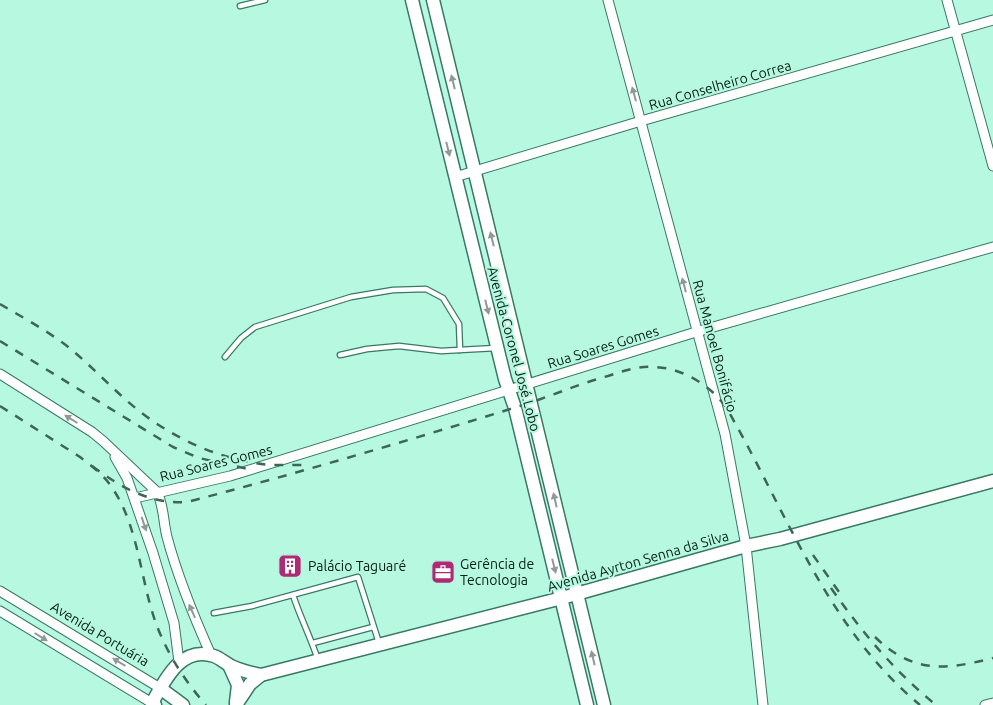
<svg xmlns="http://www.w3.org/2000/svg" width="993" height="705" viewBox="0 0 993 705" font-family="Ubuntu,sans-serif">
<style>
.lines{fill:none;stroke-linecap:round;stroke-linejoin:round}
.lane-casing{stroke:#387864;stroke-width:7}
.street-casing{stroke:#387864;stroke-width:11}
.secondary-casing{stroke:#387864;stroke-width:15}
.lane{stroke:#fff;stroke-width:4.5}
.street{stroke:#fff;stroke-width:9}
.secondary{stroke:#fff;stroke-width:12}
.rail{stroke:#3d6558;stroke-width:2.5;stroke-dasharray:9 9;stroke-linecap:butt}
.oneway{fill:#8e9a97}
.labels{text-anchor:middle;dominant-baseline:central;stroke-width:4;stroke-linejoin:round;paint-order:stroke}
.street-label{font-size:14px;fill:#041f17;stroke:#b7f8e0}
.poi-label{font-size:14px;fill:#041f17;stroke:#b7f8e0;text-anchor:start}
</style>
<rect width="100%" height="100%" fill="#b7f8e0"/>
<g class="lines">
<g class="lane-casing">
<g id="lane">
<path d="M240,6L265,0"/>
<path d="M340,355L367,349L399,346L441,351L496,348"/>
<path d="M225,357L241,338L255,327L351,297L393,290L426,289L443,298L459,324L460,350"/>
<path d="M293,595C300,617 311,638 318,660"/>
<path d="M214,613L252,606L358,577L379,643"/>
<path d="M313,643L373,627"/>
</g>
</g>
<g class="street-casing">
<g id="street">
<path d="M608,0L725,434L746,546L763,705"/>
<path d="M947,0L993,166"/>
<path d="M455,177L641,121L993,20"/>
<path d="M0,374L92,432L103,441L157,492C164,506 163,521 167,537C178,578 194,617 211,655"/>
<path d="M115,457L127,478L153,553L174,623L179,662"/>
<path d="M135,498L230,476L696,332L993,247"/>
<path d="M0,591L160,688"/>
<path d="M0,611L152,703"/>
<path d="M985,705L993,703"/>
</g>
</g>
<g class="secondary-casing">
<g id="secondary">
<path d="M412,0L505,379L515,408L587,705"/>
<path d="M433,0L604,705"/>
<path d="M229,665L238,685L236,702"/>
<path d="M160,688L183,705"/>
<path d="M155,705L152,703C165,680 181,645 214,656C220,658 225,663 231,666C240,670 251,673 261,675"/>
<path d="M236,705L250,684L261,675L562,598L746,546L780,539L993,481"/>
</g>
</g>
<use href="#lane" class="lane"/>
<use href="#street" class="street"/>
<use href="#secondary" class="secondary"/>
<g class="rail">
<path d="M0,304C22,317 46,330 67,346C92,366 113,390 138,410C169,435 210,455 250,462C267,466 285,465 303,465"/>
<path d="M0,341L173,447L199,458L248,469"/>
<path d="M0,406L80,457C92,466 105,476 113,489C142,533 140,591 162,638C172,661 189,686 206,705"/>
<path d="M92,466C122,488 149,504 187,502C299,473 410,440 520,406C549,397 578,384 608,376C623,371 637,366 653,367C683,367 716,388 730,414C787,514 829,630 920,705"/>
<path d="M813,555L839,592"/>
<path d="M831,588C862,632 894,671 936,705"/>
<path d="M875,637C913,674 946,670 993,658"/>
</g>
</g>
<defs><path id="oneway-solid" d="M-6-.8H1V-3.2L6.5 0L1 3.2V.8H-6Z" transform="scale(1.25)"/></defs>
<g class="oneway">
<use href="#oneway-solid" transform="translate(453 82) rotate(-104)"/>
<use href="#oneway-solid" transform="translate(634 94) rotate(-105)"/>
<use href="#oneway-solid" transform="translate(448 149) rotate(76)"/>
<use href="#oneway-solid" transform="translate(492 239) rotate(-104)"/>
<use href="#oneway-solid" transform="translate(684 285) rotate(-105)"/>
<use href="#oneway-solid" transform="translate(487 307) rotate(76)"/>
<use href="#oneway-solid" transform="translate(71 419) rotate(-148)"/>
<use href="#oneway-solid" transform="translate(555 500) rotate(-103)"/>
<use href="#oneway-solid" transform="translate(144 524) rotate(71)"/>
<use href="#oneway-solid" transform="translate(554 566) rotate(76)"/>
<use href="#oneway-solid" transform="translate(192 611) rotate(-114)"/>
<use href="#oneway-solid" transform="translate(41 637) rotate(32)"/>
<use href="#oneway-solid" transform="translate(593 658) rotate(-103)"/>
<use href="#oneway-solid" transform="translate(119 662) rotate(-149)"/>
</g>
<defs>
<g id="building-square" transform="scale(1.25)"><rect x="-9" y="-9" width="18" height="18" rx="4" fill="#ad2a75" stroke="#b7f8e0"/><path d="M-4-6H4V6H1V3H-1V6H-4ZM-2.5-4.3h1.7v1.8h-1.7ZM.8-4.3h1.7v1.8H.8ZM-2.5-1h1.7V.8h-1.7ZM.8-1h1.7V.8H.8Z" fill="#fff"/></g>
<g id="office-square" transform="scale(1.25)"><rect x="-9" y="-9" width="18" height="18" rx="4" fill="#ad2a75" stroke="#b7f8e0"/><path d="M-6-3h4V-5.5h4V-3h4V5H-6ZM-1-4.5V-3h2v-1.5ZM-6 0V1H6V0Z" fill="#fff"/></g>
</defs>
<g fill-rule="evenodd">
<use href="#building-square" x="290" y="566"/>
<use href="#office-square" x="443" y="572"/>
</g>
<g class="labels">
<g class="street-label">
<text transform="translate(720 85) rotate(-16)">Rua Conselheiro Correa</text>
<text transform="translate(715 346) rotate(75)">Rua Manoel Bonifácio</text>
<text transform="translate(603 347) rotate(-17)">Rua Soares Gomes</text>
<text transform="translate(514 349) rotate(75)">Avenida Coronel José Lobo</text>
<text transform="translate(216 463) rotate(-14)">Rua Soares Gomes</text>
<text transform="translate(638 561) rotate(-16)">Avenida Ayrton Senna da Silva</text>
<text transform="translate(100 634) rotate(31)">Avenida Portuária</text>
</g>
<g class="poi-label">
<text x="460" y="564">Gerência de<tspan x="460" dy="16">Tecnologia</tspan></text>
<text x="308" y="566">Palácio Taguaré</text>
</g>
</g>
</svg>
